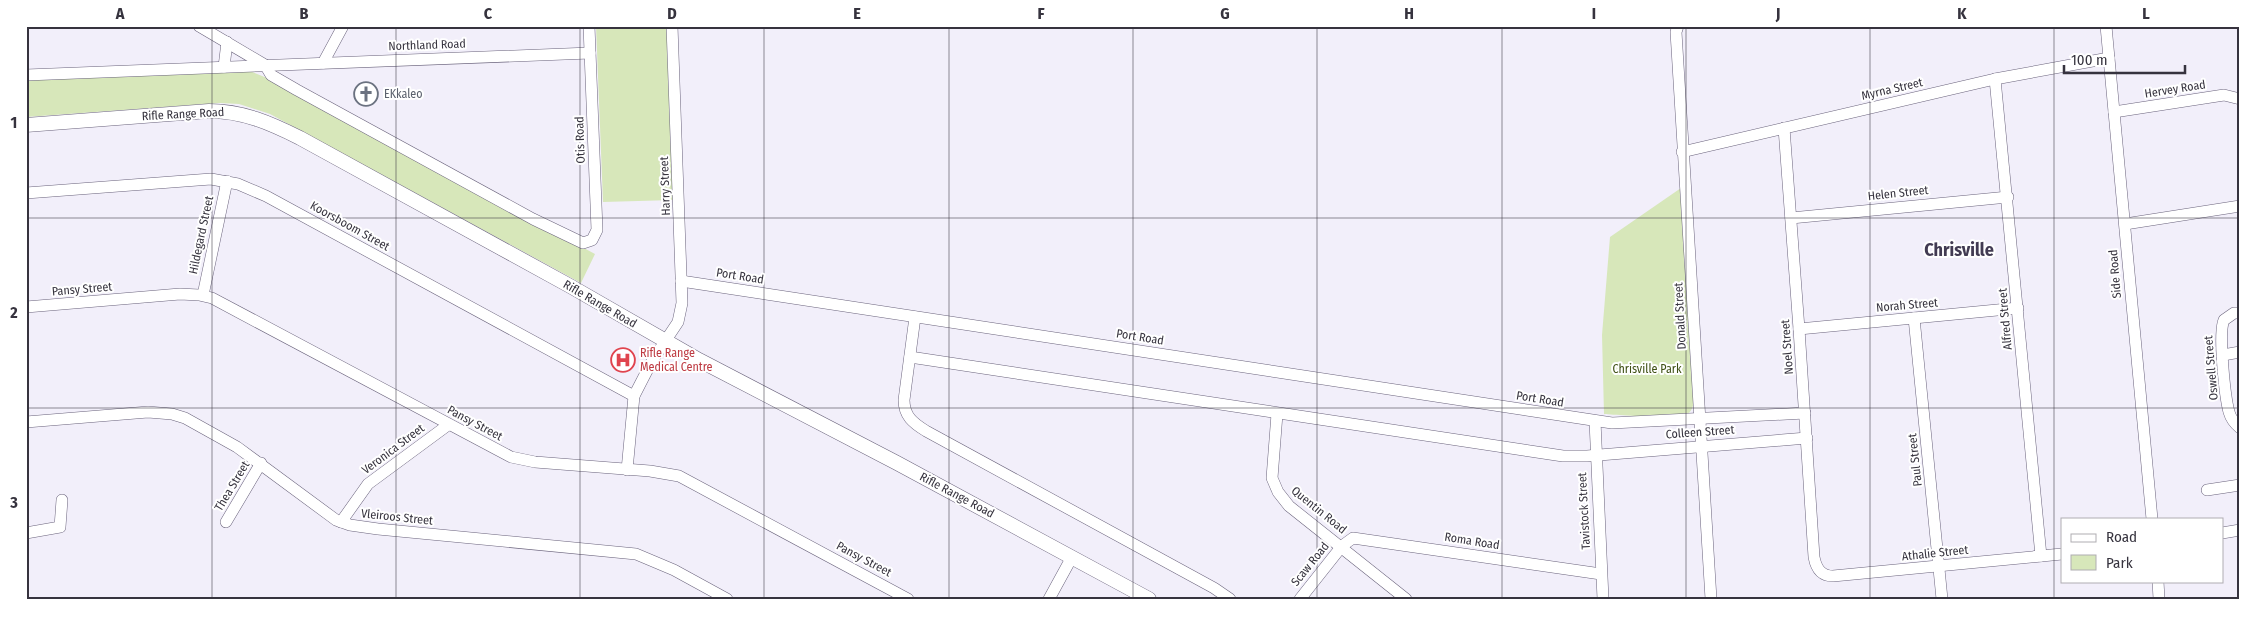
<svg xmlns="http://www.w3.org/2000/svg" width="2266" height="625" viewBox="0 0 2266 625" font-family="'Fira Sans Condensed',sans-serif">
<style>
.green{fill:#d7e7ba}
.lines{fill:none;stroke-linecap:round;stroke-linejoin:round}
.minor-casing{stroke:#6a637c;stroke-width:12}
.major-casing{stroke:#6a637c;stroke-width:15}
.minor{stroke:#fff;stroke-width:11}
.major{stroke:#fff;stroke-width:14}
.grid{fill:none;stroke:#36333e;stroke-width:1;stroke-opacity:0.55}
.labels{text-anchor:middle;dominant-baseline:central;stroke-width:4;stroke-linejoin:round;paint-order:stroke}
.street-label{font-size:12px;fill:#36333e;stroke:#fff}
.worship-label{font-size:12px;fill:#5b616d;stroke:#fff;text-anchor:start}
.health-label{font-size:12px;fill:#be3a42;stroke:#fff;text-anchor:start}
.park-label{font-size:12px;fill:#3e4f13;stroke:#fff}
.district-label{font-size:18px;font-weight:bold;fill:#423b52;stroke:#fff}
.neatline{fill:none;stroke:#36333e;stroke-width:2}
.grid-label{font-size:16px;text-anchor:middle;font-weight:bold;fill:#36333e}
</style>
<rect width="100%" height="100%" fill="#f2effa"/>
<g class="green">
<path d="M596,26H667L673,200L603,202Z"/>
<path d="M245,69L277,82L595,254L581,283L270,114L239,104L220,103L26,117V79Z"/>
<path d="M1681,188L1694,402C1693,406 1692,410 1689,413C1679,420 1619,415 1604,414L1602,335L1610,237Z"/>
</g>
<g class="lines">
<g class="minor-casing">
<g id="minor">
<path d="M199,26L265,65L271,75L297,90L533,219L583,243L592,240L597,230L589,26"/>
<path d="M1678,26L1676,32L1711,599"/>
<path d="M2106,26L2152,519"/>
<path d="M323,63L343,26"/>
<path d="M224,67L227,42"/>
<path d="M26,75L590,53"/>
<path d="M1995,79L2041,556"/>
<path d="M2114,112L2224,95L2240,99"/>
<path d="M1784,128L1799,329L1814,557C1816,568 1821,576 1833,576L2062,554"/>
<path d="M1682,152L1995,79L2109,58"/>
<path d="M26,193L211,179L238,184L266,196L634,396"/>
<path d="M1791,218L2008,197"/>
<path d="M2125,224L2240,206"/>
<path d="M681,281L1612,423L1805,413"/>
<path d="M203,295L227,181"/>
<path d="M26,307L180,294L199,295L212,298L511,457L535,462L650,471L679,476L908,599"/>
<path d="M2240,313H2234L2224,320C2218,333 2225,397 2229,412C2231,419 2234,423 2240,428"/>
<path d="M915,317L904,400C904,416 913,423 926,431L1214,588L1230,599"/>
<path d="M1914,318L1942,599"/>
<path d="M1799,329L2018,308"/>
<path d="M2223,355L2240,352"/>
<path d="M910,357L1563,456H1587L1807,438"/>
<path d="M1277,414L1272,478L1278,492L1289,506L1406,599"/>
<path d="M1595,421L1603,599"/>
<path d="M26,422L148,412L172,414L185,418L237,447L336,520L350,525L378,529L636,554L674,570L727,599"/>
<path d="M627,470L634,396L652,361L678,322L682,303L672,26"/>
<path d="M2207,490L2240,485"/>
<path d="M226,522L261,463"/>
<path d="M341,522L368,484L448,425"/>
<path d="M26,533L60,527L62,500"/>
<path d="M2222,533L2240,530"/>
<path d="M2158,581L2159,599"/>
<path d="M1049,599L1072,557"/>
<path d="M1300,599L1342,546L1353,538L1601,574"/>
</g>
</g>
<g class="major-casing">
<path id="major" d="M26,125L209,111C243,111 270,123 300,138L570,286L699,360L897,463L1149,599"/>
</g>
<use href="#minor" class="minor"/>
<use href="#major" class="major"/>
</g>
<path class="grid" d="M212,26V599M396,26V599M580,26V599M764,26V599M949,26V599M1133,26V599M1317,26V599M1502,26V599M1686,26V599M1870,26V599M2054,26V599M26,218H2240M26,408H2240"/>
<defs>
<g id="church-ring" transform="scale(1.25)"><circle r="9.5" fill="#fff" stroke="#6b7280" stroke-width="1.5"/><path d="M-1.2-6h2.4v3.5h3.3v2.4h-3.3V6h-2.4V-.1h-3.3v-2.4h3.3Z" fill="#6b7280"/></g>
<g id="hospital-ring" transform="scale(1.25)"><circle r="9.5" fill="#fff" stroke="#e0444e" stroke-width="1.5"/><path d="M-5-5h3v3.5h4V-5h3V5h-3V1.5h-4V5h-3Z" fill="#e0444e"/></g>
</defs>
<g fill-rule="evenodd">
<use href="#church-ring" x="366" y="94"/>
<use href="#hospital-ring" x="623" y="360"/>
</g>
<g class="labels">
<g class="street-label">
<text transform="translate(427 45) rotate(-2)">Northland Road</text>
<text transform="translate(1892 89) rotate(-13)">Myrna Street</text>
<text transform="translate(2175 89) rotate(-9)">Hervey Road</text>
<text transform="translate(183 114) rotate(-3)">Rifle Range Road</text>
<text transform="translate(580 140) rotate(-92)">Otis Road</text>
<text transform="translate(665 186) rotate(-92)">Harry Street</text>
<text transform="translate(1898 193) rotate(-6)">Helen Street</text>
<text transform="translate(350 226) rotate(29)">Koorsboom Street</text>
<text transform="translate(201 235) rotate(-78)">Hildegard Street</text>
<text transform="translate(2115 274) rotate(-95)">Side Road</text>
<text transform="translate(740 276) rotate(9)">Port Road</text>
<text transform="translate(82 289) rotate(-5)">Pansy Street</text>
<text transform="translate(600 304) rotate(30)">Rifle Range Road</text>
<text transform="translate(1907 305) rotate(-5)">Norah Street</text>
<text transform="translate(1680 316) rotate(-93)">Donald Street</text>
<text transform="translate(2005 319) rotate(-95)">Alfred Street</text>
<text transform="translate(1140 337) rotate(9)">Port Road</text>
<text transform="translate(1787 347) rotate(-94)">Noel Street</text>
<text transform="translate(2211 368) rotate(-95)">Oswell Street</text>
<text transform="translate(1540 399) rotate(9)">Port Road</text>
<text transform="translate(475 423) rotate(28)">Pansy Street</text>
<text transform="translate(1700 432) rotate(-4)">Colleen Street</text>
<text transform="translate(393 449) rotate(-37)">Veronica Street</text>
<text transform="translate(1915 460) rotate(-96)">Paul Street</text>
<text transform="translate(232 486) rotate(-59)">Thea Street</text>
<text transform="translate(957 495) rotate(28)">Rifle Range Road</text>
<text transform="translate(1319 510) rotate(39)">Quentin Road</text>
<text transform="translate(1584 511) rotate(-93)">Tavistock Street</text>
<text transform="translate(397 517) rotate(6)">Vleiroos Street</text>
<text transform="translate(1472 541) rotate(9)">Roma Road</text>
<text transform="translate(1935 553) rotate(-6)">Athalie Street</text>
<text transform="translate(864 559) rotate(28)">Pansy Street</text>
<text transform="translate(1310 564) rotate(-51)">Scaw Road</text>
</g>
<g class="worship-label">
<text x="384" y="94">EKkaleo</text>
</g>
<g class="health-label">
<text x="640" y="353">Rifle Range<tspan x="640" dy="14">Medical Centre</tspan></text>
</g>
<g class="park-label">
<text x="1647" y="369">Chrisville Park</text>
</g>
<g class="district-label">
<text x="1959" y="250">Chrisville</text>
</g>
</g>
<rect width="2266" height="625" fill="none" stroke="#ffffff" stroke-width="55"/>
<rect x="2061" y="518" width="162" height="65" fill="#ffffff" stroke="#afadb2"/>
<rect x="2071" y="534" width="25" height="8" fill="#ffffff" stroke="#afadb2"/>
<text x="2106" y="542" font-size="15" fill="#36333e">Road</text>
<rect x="2071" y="555" width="25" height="15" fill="#d7e7ba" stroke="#afadb2"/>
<text x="2106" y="568" font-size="15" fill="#36333e">Park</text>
<path d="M2064 65v8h121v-8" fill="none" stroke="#36333e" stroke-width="2.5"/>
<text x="2071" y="65" font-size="15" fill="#36333e" stroke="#ffffff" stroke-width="4" paint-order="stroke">100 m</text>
<rect x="28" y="28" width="2210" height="570" class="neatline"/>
<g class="grid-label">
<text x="120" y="19">A</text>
<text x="304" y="19">B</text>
<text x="488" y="19">C</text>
<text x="672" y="19">D</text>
<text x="857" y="19">E</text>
<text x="1041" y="19">F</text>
<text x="1225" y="19">G</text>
<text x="1409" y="19">H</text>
<text x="1594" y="19">I</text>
<text x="1778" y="19">J</text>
<text x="1962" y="19">K</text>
<text x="2146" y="19">L</text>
<text x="14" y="128">1</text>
<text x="14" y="318">2</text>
<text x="14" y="508">3</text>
</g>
</svg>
